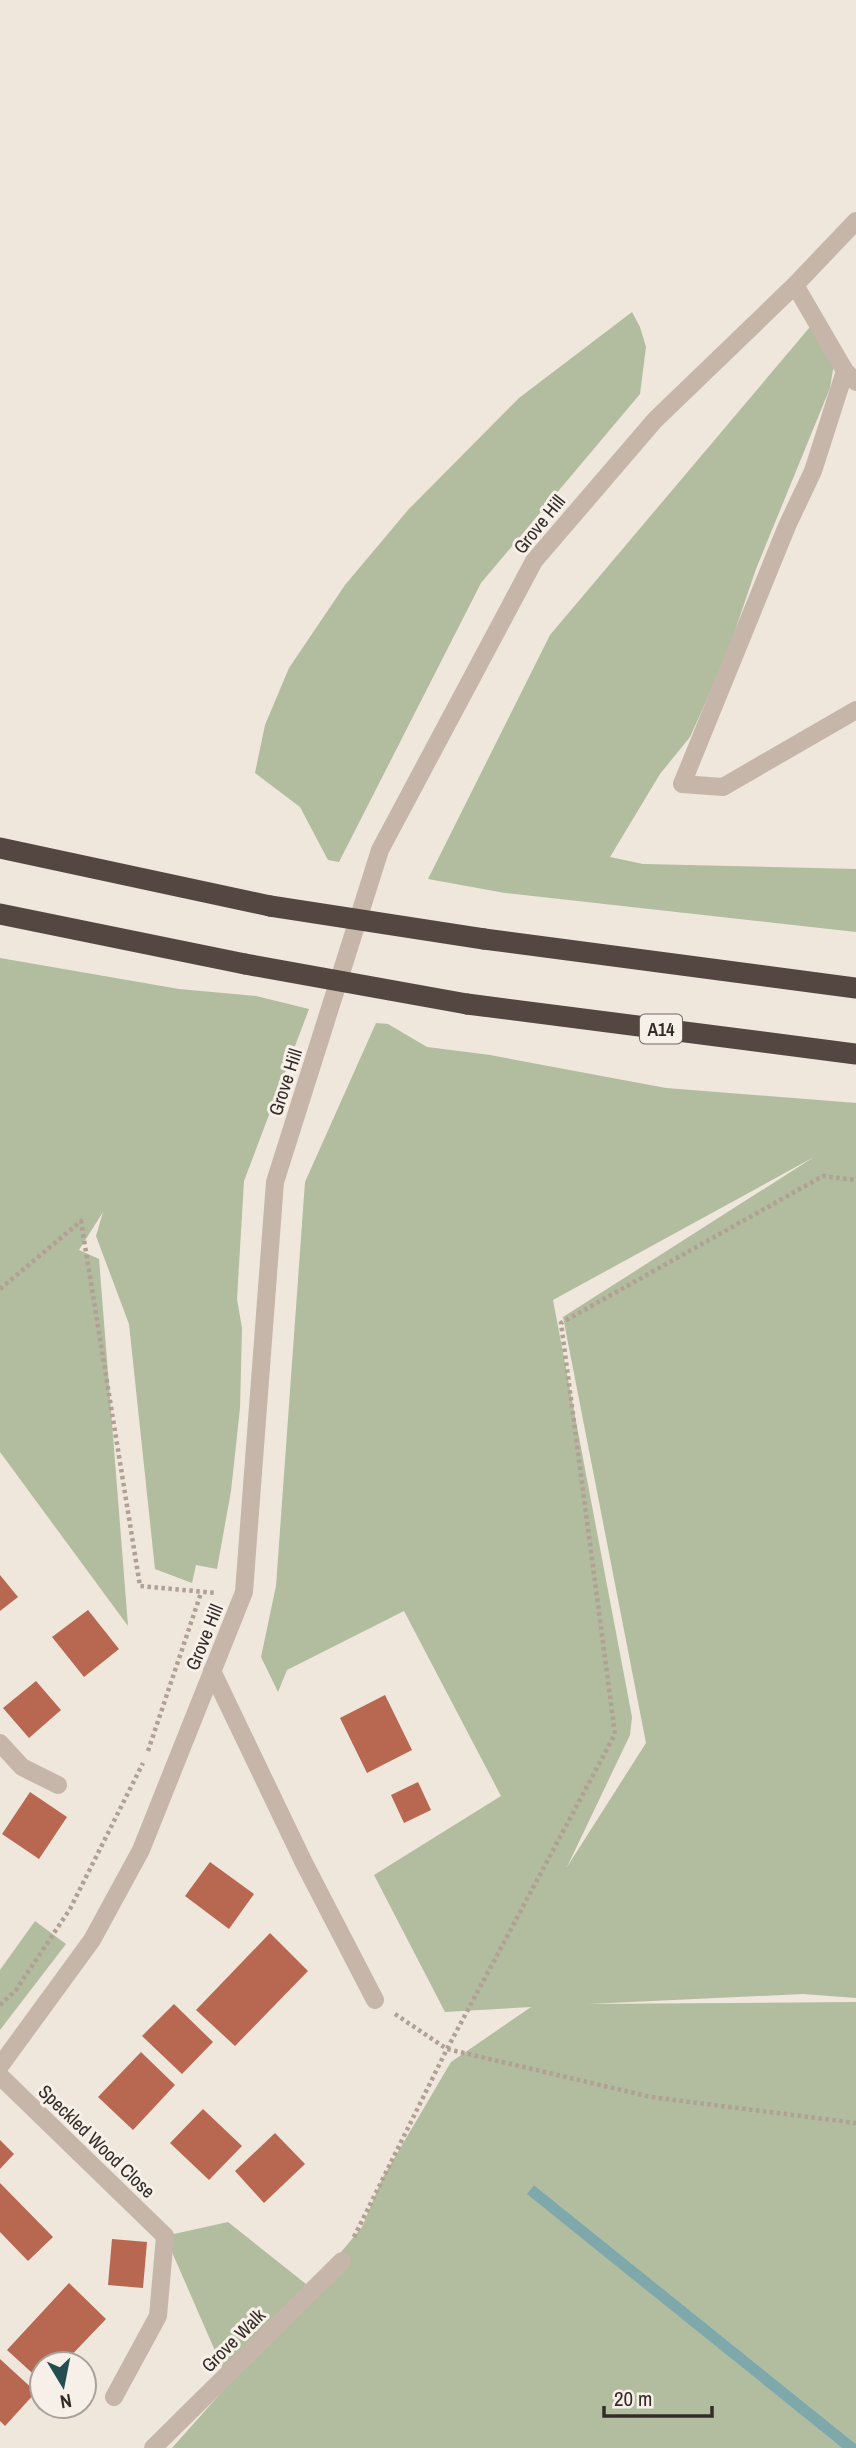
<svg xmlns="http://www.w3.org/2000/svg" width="856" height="2448" viewBox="0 0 856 2448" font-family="'Archivo Narrow',sans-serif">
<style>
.green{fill:#b2bc9e;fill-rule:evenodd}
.water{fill:#7ea8a9}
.building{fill:#b86851}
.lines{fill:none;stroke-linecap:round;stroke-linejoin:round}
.path{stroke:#b1a094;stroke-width:4.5;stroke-dasharray:3.5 3.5;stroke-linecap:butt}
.lane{stroke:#c6b6a9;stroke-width:18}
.street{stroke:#c6b6a9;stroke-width:18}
.highway{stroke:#544640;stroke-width:21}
.highway-bridge{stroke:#544640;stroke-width:21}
.labels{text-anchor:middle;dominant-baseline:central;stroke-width:6;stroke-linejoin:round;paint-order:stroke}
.shield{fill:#f7f0e8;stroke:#6e6762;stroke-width:2}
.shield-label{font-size:18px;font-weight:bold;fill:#342c28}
.street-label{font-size:19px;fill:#342c28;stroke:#f7f0e8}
</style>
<rect width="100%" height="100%" fill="#efe6dc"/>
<g class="green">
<path d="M632,312L640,327L646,347L640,394L481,583L339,862L328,860L300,807L255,773L265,725L289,668L345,585L408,510L519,398Z"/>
<path d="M815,321L836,351L830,388L756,569L726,657L690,737L660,774L610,857L643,864L856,869V932L505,893L428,879L550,635Z"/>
<path d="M0,958L179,989L256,996L309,1009L244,1181L237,1299L242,1328L240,1408L231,1491L217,1569L196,1565L192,1583L155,1569L129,1324L96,1236L103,1212L79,1250L99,1259L128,1626L0,1452Z"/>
<path d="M376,1023L388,1024L427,1047L490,1055L666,1088L856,1103V1998L803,1994L588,2004L856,2002V2444L534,2185L528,2194L842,2448H172L283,2323L226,2376L165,2236L228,2222L311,2288L362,2227L382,2179L451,2062L531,2007L445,2012L374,1875L501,1796L404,1611L287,1670L278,1692L261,1657L276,1586L305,1182ZM814,1157L563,1317L646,1743L567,1867L630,1735L632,1717L553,1300Z"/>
<path d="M35,1921L66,1944L0,2030V1970Z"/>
</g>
<path class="water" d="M534,2185L856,2444V2448H842L527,2194Z"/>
<g class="building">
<path d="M0,1575L18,1597L0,1611Z"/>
<path d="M88,1610L119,1649L84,1677L52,1637Z"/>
<path d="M36,1681L61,1710L29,1738L3,1708Z"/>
<path d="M385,1695L412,1750L367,1773L340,1718Z"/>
<path d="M418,1782L431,1810L404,1823L391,1795Z"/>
<path d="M30,1792L67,1817L39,1859L2,1834Z"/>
<path d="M210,1862L254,1894L229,1929L185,1896Z"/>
<path d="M270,1933L308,1971L235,2046L196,2010Z"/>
<path d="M174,2004L213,2042L182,2074L142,2036Z"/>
<path d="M141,2052L175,2085L133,2130L98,2097Z"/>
<path d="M203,2109L242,2146L209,2180L170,2143Z"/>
<path d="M275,2133L305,2164L264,2203L235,2171Z"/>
<path d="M0,2140L14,2154L0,2169Z"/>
<path d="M0,2183L53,2237L28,2261L0,2232Z"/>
<path d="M112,2239L147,2242L143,2288L108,2285Z"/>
<path d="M69,2283L106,2319L63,2364H42V2382L7,2350Z"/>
<path d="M0,2359L36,2392L5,2426L0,2421Z"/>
</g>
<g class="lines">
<g class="path">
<path d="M0,1289L81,1221L140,1586L216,1593"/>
<path d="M148,1751L201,1593"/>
<path d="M0,2005L16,1990L70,1909L143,1763"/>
<path d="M395,2014L447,2049L651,2097L856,2123"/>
<path d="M354,2237L447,2049L615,1734L561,1323L823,1176L856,1180"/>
</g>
<g class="lane">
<path d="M795,285L845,371L856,382"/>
<path d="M845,371L813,471L787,526L682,784L723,787L856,710"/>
<path d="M0,1743L22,1767L58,1785"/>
<path d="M114,2397L158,2316L165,2236"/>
</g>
<g class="street">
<path d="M212,1671L304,1863L375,2000"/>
<path d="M0,2066L92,1940L141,1850L244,1592L275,1182L380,850L534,561L655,420L795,285L856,221"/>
<path d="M0,2076L165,2236"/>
<path d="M153,2448L342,2261"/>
</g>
<g class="highway">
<path d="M0,848L270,906"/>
<path d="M0,914L245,964"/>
<path d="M484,939L856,988"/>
<path d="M467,1004L856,1054"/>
</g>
<g class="highway-bridge">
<path d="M270,906L484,939"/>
<path d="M245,964L467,1004"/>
</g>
</g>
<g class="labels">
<rect class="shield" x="640" y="1014.5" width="42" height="29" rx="5"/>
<g class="shield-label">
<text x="661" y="1029">A14</text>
</g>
<g class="street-label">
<text transform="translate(539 524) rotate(-51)">Grove Hill</text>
<text transform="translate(285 1082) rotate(-72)">Grove Hill</text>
<text transform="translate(204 1637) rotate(-68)">Grove Hill</text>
<text transform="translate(97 2141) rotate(44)">Speckled Wood Close</text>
<text transform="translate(233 2340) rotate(-45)">Grove Walk</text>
</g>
</g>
<g transform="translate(63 2385) rotate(170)"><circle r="33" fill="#f7f0e8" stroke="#a9a29b" stroke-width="2"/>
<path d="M0-5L12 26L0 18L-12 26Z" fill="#224e51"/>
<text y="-10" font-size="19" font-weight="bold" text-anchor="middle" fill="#342c28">N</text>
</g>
<path d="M604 2406v10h108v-10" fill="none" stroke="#342c28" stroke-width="3.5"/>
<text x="614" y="2406" font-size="21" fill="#342c28" stroke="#f7f0e8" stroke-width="5" paint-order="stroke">20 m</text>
</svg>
